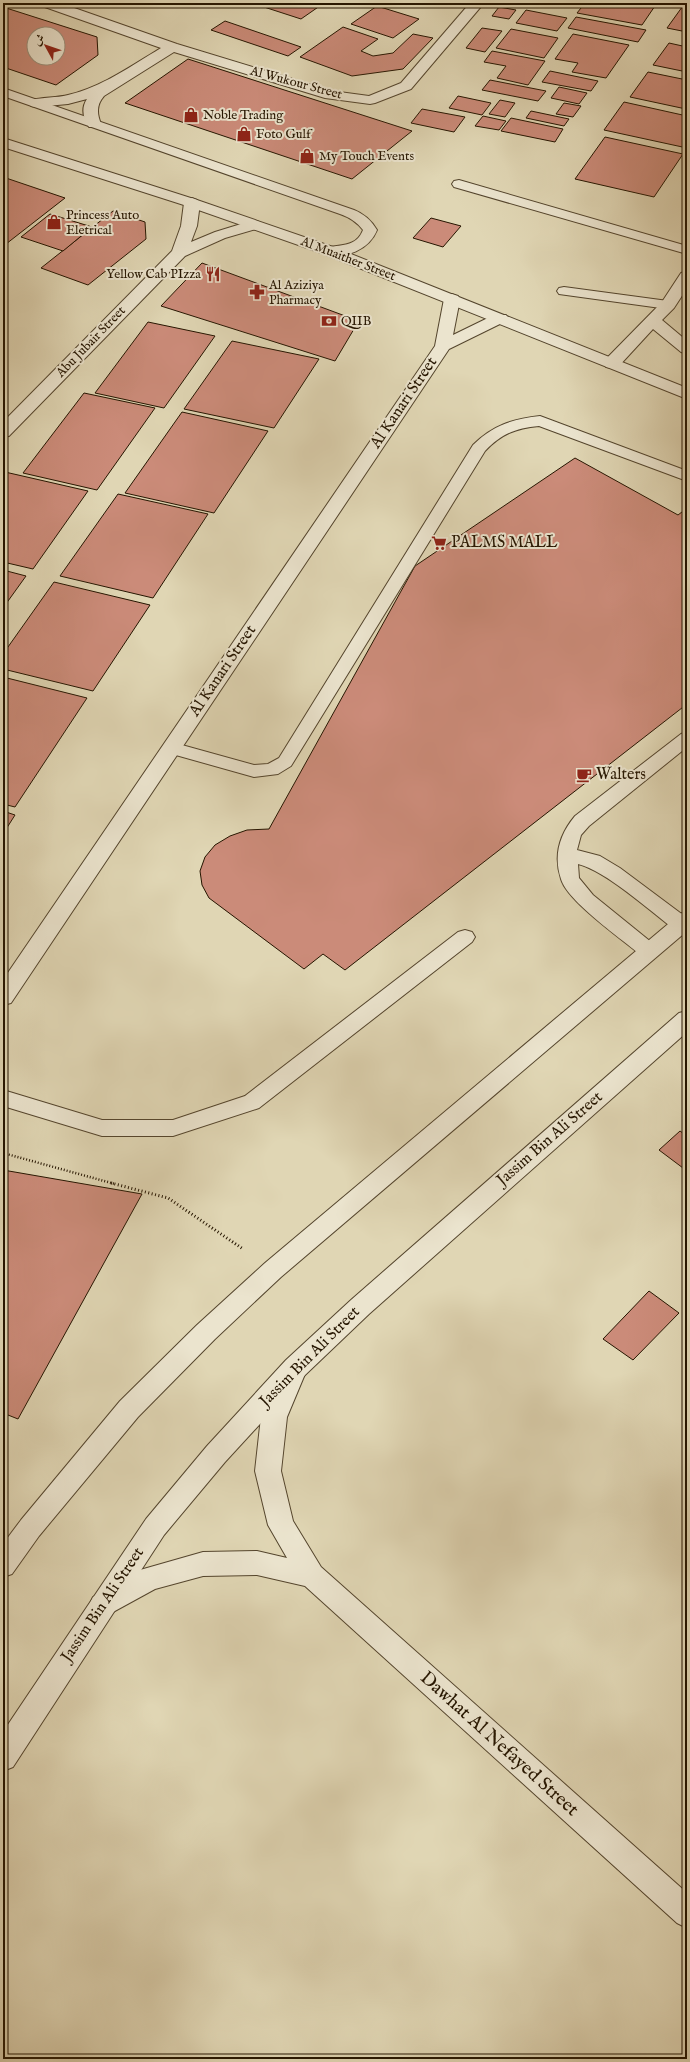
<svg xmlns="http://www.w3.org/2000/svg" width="690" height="2062" font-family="'IM FELL English',Amiri,serif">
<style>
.building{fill:#cb8b79;stroke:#251500;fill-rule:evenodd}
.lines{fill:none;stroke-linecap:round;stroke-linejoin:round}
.service-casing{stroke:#54452d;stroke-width:2}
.minor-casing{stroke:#54452d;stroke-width:2}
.tertiary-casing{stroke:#54452d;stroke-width:2}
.path-far1{stroke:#251500;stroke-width:2.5;stroke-dasharray:1 2;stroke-linecap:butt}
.path{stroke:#251500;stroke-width:3;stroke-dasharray:1 2.5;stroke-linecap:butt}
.service{fill:#ebe4ce;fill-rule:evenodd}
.minor{fill:#ebe4ce;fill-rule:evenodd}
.tertiary{fill:#ebe4ce;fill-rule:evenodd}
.labels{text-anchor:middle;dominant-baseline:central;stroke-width:4;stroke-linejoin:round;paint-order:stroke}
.far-street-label{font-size:13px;fill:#251500;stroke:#ebe4ce}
.far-poi-label{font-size:13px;fill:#251500;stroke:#ebe4ce;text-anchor:start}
.street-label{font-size:16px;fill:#251500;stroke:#ebe4ce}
.poi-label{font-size:16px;fill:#251500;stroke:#ebe4ce;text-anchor:start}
.near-street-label{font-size:19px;fill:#251500;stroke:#ebe4ce}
</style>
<rect width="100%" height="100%" fill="#e0d6b4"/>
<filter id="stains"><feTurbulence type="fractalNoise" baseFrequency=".005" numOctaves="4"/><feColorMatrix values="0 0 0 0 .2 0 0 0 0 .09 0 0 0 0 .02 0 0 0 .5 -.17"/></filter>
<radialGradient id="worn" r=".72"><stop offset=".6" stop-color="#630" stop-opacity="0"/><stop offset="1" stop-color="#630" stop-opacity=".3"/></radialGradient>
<g class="building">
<path d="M 270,3 L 324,3 L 301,19 L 264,7 Z"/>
<path d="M 585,3 L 657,3 L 642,25 L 577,13 Z"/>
<path d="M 685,3 L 687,3 L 687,32 L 667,28 Z"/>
<path d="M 377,6 L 419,19 L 393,38 L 351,24 Z"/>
<path d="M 3,7 L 97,37 L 98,55 L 56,85 L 3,67 ZM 34,34 L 58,34 L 58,58 L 34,58 Z"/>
<path d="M 499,7 L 516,10 L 509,19 L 492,16 Z"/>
<path d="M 526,10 L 567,18 L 557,31 L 516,23 Z"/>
<path d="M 576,17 L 646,30 L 638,42 L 568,28 Z"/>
<path d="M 225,21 L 301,47 L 288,56 L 211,30 Z"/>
<path d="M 343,27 L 378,39 L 361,51 L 373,56 L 393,53 L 413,34 L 433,38 L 403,69 L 352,76 L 300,57 Z"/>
<path d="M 482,28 L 502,31 L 485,52 L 466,48 Z"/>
<path d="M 511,29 L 558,38 L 544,58 L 496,48 Z"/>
<path d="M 573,34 L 629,45 L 606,78 L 572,72 L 578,63 L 555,59 Z"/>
<path d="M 669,43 L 687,47 L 687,72 L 653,65 Z"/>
<path d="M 492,51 L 545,61 L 528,85 L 497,78 L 506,66 L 484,62 Z"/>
<path d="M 188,59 L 412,131 L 352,179 L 125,103 Z"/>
<path d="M 550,71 L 598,81 L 591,91 L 542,82 Z"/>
<path d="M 648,72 L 687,80 L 686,109 L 630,97 Z"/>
<path d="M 490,80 L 546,91 L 538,101 L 482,90 Z"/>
<path d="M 559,87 L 587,93 L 579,104 L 551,98 Z"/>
<path d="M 458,96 L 491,103 L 482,115 L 449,108 Z"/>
<path d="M 500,100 L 515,103 L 505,117 L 489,114 Z"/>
<path d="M 624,102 L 687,116 L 687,148 L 604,130 Z"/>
<path d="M 564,103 L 581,106 L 573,117 L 556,114 Z"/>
<path d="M 422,109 L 465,117 L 454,132 L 411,123 Z"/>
<path d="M 531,111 L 569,119 L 564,126 L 526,118 Z"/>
<path d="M 483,116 L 506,121 L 499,130 L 475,126 Z"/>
<path d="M 511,118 L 563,129 L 555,142 L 501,131 Z"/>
<path d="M 605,137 L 683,154 L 654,197 L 575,179 Z"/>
<path d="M 3,177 L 65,198 L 6,244 L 3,242 Z"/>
<path d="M 113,211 L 145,222 L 146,239 L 88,285 L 41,268 Z"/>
<path d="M 50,214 L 92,227 L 63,251 L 21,237 Z"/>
<path d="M 431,218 L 461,226 L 443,247 L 413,238 Z"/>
<path d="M 202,263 L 348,317 L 354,329 L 335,361 L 161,306 Z"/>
<path d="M 148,322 L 215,336 L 164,408 L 95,393 Z"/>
<path d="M 232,341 L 319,359 L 274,428 L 184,409 Z"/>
<path d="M 84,393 L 155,408 L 97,490 L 23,473 Z"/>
<path d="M 182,412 L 268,431 L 214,513 L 125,493 Z"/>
<path d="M 575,458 L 678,515 L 687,508 L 687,704 L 345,970 L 323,954 L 304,969 L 209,898 L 202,885 L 200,871 L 205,857 L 215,845 L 230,836 L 247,830 L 269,829 L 415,566 Z"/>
<path d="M 5,472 L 88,491 L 33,569 L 3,562 L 3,475 Z"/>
<path d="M 118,494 L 208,514 L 153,598 L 60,576 Z"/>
<path d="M 3,570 L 26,576 L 3,608 Z"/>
<path d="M 54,582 L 150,605 L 93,691 L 3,669 L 3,654 Z"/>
<path d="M 3,677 L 87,698 L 15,807 L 3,804 Z"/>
<path d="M 3,811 L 15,815 L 3,834 Z"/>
<path d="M 680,1131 L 687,1136 L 687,1171 L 659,1150 Z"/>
<path d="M 3,1170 L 142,1194 L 18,1419 L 3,1413 Z"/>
<path d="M 649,1291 L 679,1313 L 633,1360 L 603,1339 Z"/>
</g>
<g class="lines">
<g class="service-casing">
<g id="service">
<path d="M 3,88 L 354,210 C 364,214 371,220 377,230 C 369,250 346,259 325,254 L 323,251 L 325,248 C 340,244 356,248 363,230 C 357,222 349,217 340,214 L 3,96 Z"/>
<path d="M 459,180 L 687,246 L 687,254 L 454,187 L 452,184 L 454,181 Z"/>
<path d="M 564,287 L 668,301 L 673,302 L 675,305 L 673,308 L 668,309 L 559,294 L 557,291 L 559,288 Z"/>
<path d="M 540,416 L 687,471 L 687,481 L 539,426 C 516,428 501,434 485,451 L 291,766 L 278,774 L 254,777 L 165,752 L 162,748 L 165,744 L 171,742 L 254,765 L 268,764 L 279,758 L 473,445 C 493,425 513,419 540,416 Z"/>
<path d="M 687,732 L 687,747 L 589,826 L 581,835 L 577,850 L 600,856 L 620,868 L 687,918 L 687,929 L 681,931 L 674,929 C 649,910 606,871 578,864 L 579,878 L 593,895 L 656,946 L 659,951 L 656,956 L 649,958 L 642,956 C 623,940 567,901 561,879 C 553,855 560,834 575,816 L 681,734 Z"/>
<path d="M 465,930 L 472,932 L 475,937 L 472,942 L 259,1108 L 173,1136 L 102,1136 L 3,1106 L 3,1090 L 102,1120 L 173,1120 L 245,1096 L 458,932 Z"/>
</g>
</g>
<g class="minor-casing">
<g id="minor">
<path d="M 40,3 L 60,3 L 177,44 L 332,91 L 369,96 L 401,83 L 470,3 L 484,3 L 411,89 L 375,103 L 370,104 L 325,98 L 174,52 L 104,96 C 96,105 97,114 101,124 L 99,127 L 89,127 C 83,118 81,108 87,99 L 68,104 L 36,107 L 31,106 L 29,103 L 31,100 C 43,97 56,98 68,95 C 102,87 131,66 161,48 L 42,6 Z"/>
<path d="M 192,198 L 197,200 L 200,203 L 197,226 L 191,242 L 215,232 L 254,220 L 259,222 L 262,225 L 259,228 L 225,238 L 185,256 L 9,436 L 3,437 L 3,422 L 172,251 L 181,226 L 184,203 L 187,200 Z"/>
<path d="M 687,271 L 687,288 L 674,308 L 662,320 L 687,341 L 687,354 L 681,352 L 653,329 L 618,367 L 612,368 L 606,367 L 604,363 L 606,359 L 662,302 L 681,273 Z"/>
<path d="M 452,294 L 458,296 L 460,299 L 453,335 L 494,315 L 506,315 L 508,318 L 506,321 L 449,349 L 11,1003 L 3,1005 L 3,980 L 435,346 L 444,299 L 446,296 Z"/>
<path d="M 293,1363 L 302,1366 L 305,1374 L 287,1417 L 281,1471 L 293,1521 L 321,1567 L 687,1893 L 687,1928 L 677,1923 L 305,1586 L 257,1575 L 203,1576 L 155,1589 L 102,1618 L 93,1615 L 89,1606 L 93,1597 L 140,1570 L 203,1552 L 257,1551 L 287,1558 L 268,1525 L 255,1471 L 261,1417 L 284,1366 Z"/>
</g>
</g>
<g class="tertiary-casing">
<g id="tertiary">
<path d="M 3,138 L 197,200 L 336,248 L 687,388 L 687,399 L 324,254 L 187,206 L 3,147 Z"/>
<path d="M 687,911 L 687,931 L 281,1277 L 215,1339 L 138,1417 L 39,1536 L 12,1574 L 3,1577 L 3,1544 L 21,1520 L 120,1401 L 197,1325 L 265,1263 L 680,914 Z"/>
<path d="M 687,1011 L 687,1032 L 369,1314 L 304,1376 L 225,1462 L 164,1535 L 13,1767 L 3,1771 L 3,1732 L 146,1519 L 207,1446 L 286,1360 L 351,1300 L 679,1013 Z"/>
</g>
</g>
<path class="path-far1" d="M 3,1153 L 115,1184"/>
<path class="path" d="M 111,1183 L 168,1198 L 243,1249"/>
<use href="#service" class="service"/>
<use href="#minor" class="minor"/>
<use href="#tertiary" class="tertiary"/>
</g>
<defs>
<g id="shop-bare" transform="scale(1.2)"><path d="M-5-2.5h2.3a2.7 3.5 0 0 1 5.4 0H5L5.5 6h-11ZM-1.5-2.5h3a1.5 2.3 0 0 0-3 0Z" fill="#8f2418" stroke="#ebe4ce" stroke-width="2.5" paint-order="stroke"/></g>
<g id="restaurant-bare" transform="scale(1.2)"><path d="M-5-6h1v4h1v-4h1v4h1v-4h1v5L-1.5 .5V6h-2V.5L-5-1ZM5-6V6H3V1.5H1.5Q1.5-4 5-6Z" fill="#8f2418" stroke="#ebe4ce" stroke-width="2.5" paint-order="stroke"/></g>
<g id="pharmacy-bare" transform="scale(1.2)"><path d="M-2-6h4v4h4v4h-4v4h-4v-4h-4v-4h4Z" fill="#8f2418" stroke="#ebe4ce" stroke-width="2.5" paint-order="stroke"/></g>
<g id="bank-bare" transform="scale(1.2)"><path d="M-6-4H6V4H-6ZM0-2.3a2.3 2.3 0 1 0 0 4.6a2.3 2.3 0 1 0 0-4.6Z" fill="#8f2418" stroke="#ebe4ce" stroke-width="2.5" paint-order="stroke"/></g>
<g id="supermarket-bare" transform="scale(1.2)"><path d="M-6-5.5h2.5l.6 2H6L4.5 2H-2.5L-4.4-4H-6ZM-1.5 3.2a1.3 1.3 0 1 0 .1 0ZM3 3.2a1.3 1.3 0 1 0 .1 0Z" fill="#8f2418" stroke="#ebe4ce" stroke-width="2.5" paint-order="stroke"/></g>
<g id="cafe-bare" transform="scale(1.2)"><path d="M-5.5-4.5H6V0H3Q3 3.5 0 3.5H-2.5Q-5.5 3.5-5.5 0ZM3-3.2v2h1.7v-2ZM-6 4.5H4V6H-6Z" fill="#8f2418" stroke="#ebe4ce" stroke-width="2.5" paint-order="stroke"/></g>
</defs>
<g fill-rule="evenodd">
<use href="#shop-bare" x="191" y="115"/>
<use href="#shop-bare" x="244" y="134"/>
<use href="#shop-bare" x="307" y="156"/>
<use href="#shop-bare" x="54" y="222"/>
<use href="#restaurant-bare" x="213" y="274"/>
<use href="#pharmacy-bare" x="257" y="292"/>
<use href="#bank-bare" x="329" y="321"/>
<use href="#supermarket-bare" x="439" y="543"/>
<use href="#cafe-bare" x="584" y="775"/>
</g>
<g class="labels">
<g class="far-street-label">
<text transform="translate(296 83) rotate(15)">Al Wukour Street</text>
<text transform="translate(348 259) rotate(21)">Al Muaither Street</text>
<text transform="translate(91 342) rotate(-46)">Abu Jubair Street</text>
</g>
<g class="far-poi-label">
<text x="203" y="115">Noble Trading</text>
<text x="256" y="134">Foto Gulf</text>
<text x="319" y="156">My Touch Events</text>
<text x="66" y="215">Princess Auto<tspan x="66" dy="15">Eletrical</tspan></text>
<text x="201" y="274" text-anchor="end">Yellow Cab PIzza</text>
<text x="269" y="285">Al Aziziya<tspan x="269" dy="15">Pharmacy</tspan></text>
<text x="341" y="321">QIIB</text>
</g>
<g class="street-label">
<text transform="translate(404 403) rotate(-56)">Al Kanari Street</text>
<text transform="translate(223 671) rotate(-56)">Al Kanari Street</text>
<text transform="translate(550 1139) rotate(-41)">Jassim Bin Ali Street</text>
<text transform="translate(310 1357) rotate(-45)">Jassim Bin Ali Street</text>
<text transform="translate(103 1605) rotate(-56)">Jassim Bin Ali Street</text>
</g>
<g class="poi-label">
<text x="451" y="543">PALMS MALL</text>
<text x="596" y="775">Walters</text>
</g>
<g class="near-street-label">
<text transform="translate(499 1744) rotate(42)">Dawhat Al Nefayed Street</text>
</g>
</g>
<rect width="690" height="2062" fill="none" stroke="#e0d6b4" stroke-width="16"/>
<rect x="4" y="4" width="682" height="2054" fill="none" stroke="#251500" stroke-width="2"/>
<rect x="8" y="8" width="674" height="2046" fill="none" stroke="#251500"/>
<g transform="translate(46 46) rotate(310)"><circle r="19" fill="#ebe4ce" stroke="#9c917c"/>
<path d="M0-3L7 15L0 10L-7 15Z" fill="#8f2418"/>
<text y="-6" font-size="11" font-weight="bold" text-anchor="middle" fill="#251500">ش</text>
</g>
<rect width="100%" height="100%" filter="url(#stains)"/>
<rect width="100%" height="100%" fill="url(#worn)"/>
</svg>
